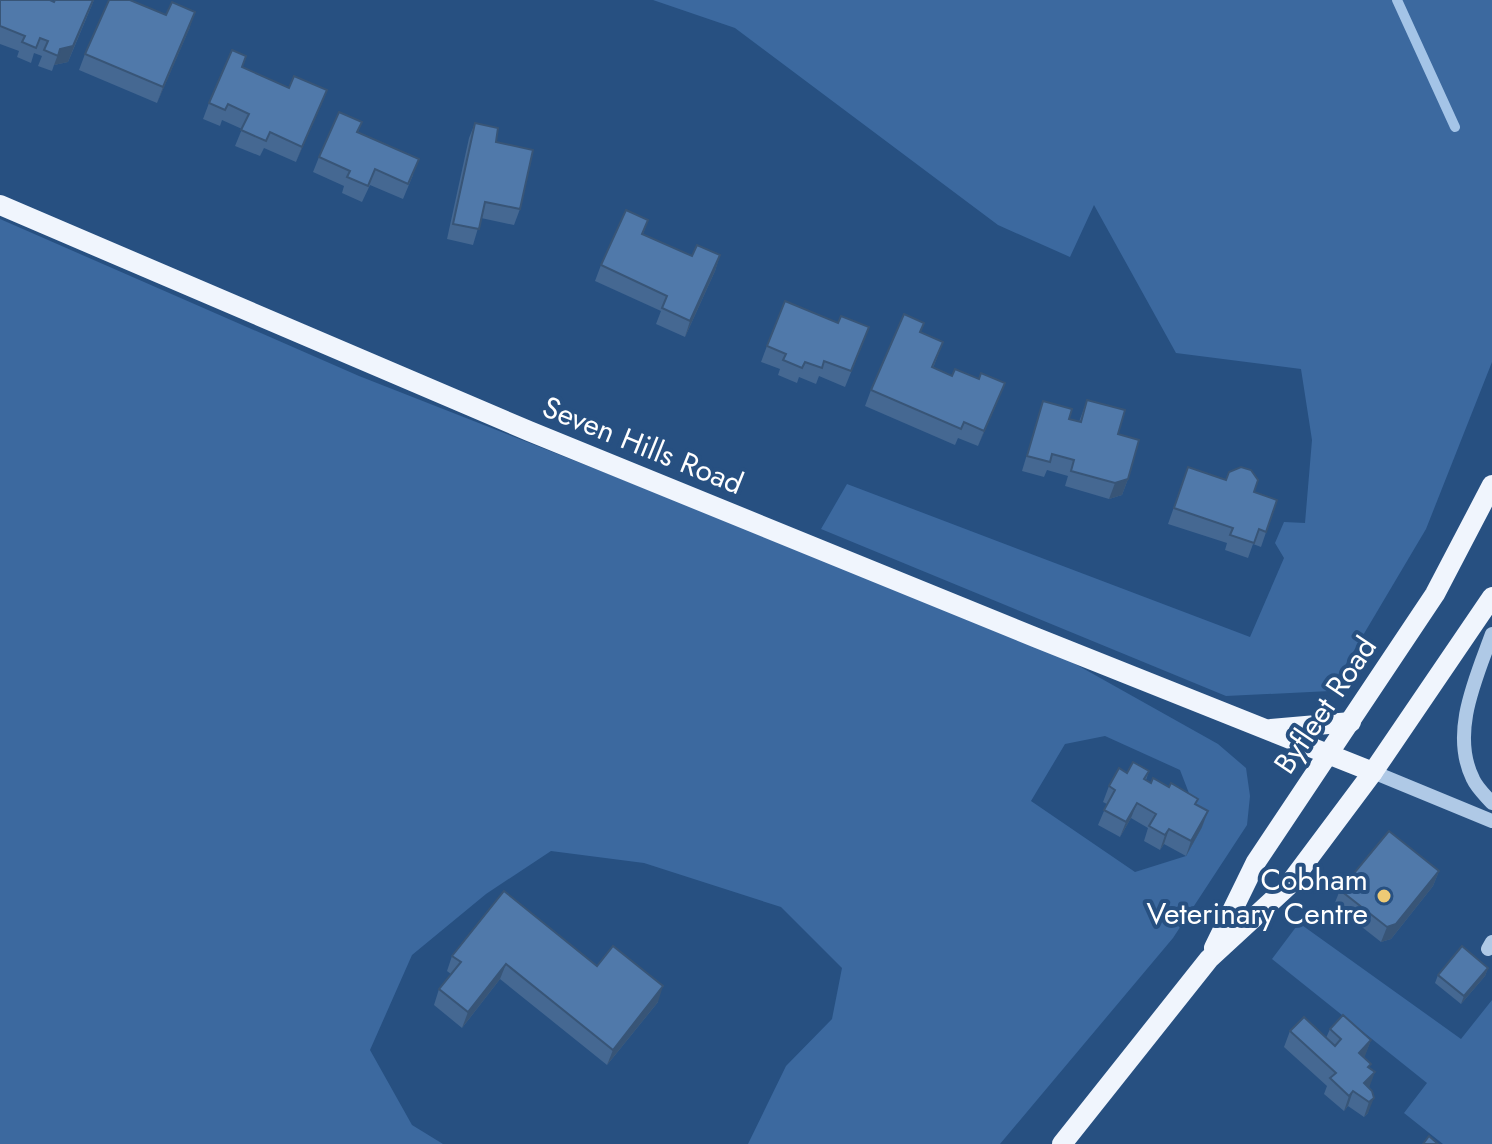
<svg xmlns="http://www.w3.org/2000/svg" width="1492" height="1144" font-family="Jost,sans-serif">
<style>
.green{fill:#3c699f;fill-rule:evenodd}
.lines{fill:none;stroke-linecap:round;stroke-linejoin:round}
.stream{stroke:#a4c4e7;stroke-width:10}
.minor{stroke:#afc9e6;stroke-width:14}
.major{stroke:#f0f5fd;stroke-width:20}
.wall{fill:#456892}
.shaded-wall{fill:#385577}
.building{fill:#5079aa;stroke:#385577;stroke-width:2}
.poi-dot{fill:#eeca75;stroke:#275081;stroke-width:3}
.labels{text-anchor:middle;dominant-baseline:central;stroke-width:8;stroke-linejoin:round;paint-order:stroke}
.street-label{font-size:30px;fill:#fff;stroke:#275081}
.poi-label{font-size:30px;fill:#fff;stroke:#275081;text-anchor:end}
</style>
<rect width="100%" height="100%" fill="#275081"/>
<g class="green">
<path d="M 653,0 L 1492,0 L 1492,362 L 1426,529 L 1330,691 L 1226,696 L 821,529 L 847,484 L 1250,637 L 1284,558 L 1275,543 L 1284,522 L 1305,523 L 1312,440 L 1301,369 L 1176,353 L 1094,205 L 1070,257 L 998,225 L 735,28 Z"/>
<path d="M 0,219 L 359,376 L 1036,642 L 1218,744 L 1246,768 L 1250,796 L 1247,825 L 1173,938 L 1000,1144 L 748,1144 L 786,1066 L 832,1019 L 842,968 L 781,907 L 644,863 L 551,851 L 486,894 L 412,955 L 370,1050 L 412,1125 L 443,1144 L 0,1144 ZM 1105,736 L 1180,770 L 1202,827 L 1186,856 L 1135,872 L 1031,801 L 1065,744 Z"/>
<path d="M 1299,923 L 1461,1039 L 1492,1000 L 1492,1144 L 1443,1144 L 1404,1113 L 1427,1083 L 1272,959 Z"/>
</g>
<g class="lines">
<path class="stream" d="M 1397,0 L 1455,127"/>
<g class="minor">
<path d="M 1492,634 C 1476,678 1450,733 1473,779 C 1477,788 1485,795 1492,803"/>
<path d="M 1373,772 L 1492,821"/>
<path d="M 1488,949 L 1492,942"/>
</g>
<g class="major">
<path d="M 0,205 L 529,431 L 1037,638 L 1373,772"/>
<path d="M 1271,729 L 1351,722"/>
<path d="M 1214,948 L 1256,862 L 1435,594 L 1492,485"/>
<path d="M 1062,1144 L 1209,959 L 1287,887 L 1373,772 L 1492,597"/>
</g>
</g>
<g class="wall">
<path d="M 0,0 L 54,2 L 55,0 L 94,0 L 68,62 L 54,65 L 52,71 L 38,66 L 42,56 L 34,53 L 31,63 L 17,57 L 19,51 L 0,44 Z"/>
<path d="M 190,27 L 157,103 L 79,70 L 85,54 Z"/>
<path d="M 246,56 L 242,67 L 289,88 L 327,90 L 296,162 L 264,148 L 260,156 L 235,146 L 242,129 L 222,120 L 220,126 L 203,119 L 209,103 Z"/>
<path d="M 362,122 L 358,132 L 413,175 L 403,199 L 370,185 L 362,202 L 342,193 L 344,186 L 313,172 L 319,157 Z"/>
<path d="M 475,123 L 496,142 L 520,209 L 514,225 L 481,218 L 473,245 L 447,239 L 469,138 Z"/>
<path d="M 648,220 L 643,234 L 692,256 L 720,255 L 715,271 L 685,337 L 656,324 L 661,311 L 595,281 L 601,265 Z"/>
<path d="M 921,332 L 943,342 L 933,368 L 999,398 L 978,446 L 958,438 L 955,445 L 865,406 L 871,390 Z"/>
<path d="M 863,343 L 845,387 L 819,376 L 816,384 L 799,377 L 797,383 L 778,375 L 780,369 L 761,362 L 767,346 Z"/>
<path d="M 1087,400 L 1118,434 L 1128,479 L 1122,495 L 1109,499 L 1065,486 L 1068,476 L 1047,470 L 1044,477 L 1022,471 L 1043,401 L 1069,419 L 1079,422 Z"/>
<path d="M 1188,467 L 1226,480 L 1254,492 L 1277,500 L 1261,547 L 1253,544 L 1248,558 L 1225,550 L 1227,543 L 1168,524 Z"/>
<path d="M 1149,771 L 1146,780 L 1151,783 L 1169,787 L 1198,799 L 1196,804 L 1208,811 L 1202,827 L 1186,856 L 1164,844 L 1160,850 L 1144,841 L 1148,828 L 1131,818 L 1120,837 L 1098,825 L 1107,804 L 1103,802 L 1109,786 L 1127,773 Z"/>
<path d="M 1439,871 L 1433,886 L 1391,939 L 1381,942 L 1334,905 L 1340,890 Z"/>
<path d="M 452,956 L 597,966 L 658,1002 L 607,1065 L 500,979 L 462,1028 L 434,1005 L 439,989 L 451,974 L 447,971 Z"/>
<path d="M 1488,968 L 1485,976 L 1461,1004 L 1435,983 L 1438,975 Z"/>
<path d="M 1330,1029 L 1371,1040 L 1364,1057 L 1370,1068 L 1369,1088 L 1372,1091 L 1368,1113 L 1364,1117 L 1348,1106 L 1344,1111 L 1324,1094 L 1327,1086 L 1284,1047 L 1290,1031 L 1326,1038 Z"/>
</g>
<g class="shaded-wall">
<path d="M 93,0 L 68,62 L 54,65 L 60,49 Z"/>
<path d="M 195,12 L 190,27 L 157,103 L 163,87 Z"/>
<path d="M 327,90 L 321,106 L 296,162 L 302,147 Z"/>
<path d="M 720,255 L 715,271 L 685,337 L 690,321 Z"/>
<path d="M 1005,383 L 999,398 L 978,446 L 984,431 Z"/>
<path d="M 1128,479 L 1122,495 L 1109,499 L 1115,483 Z"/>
<path d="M 1137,803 L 1131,818 L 1120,837 L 1126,822 Z"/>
<path d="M 1208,811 L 1202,827 L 1186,856 L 1191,841 Z"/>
<path d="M 1169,829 L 1164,844 L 1160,850 L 1165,835 Z"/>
<path d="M 1439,871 L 1433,886 L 1391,939 L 1381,942 L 1387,927 Z"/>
<path d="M 506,964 L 500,979 L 462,1028 L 468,1012 Z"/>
<path d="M 1488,968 L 1485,976 L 1461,1004 L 1464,996 Z"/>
<path d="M 663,986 L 658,1002 L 607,1065 L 613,1050 Z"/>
<path d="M 1371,1040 L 1365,1056 L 1353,1068 L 1359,1053 Z"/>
<path d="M 1375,1072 L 1369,1088 L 1364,1083 Z"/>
<path d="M 1353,1091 L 1348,1106 L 1344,1111 L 1349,1096 Z"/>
<path d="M 1374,1098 L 1368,1113 L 1364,1117 L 1369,1102 Z"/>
</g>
<g class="building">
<path d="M 0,0 L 50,0 L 54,2 L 55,0 L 93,0 L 73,46 L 60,49 L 58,56 L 44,50 L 48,41 L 40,38 L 36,48 L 22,42 L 25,36 L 0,26 Z"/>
<path d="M 109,0 L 130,0 L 166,15 L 172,2 L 195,12 L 163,87 L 85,54 Z"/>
<path d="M 232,50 L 246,56 L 242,67 L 289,88 L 294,76 L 327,90 L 302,147 L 270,132 L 266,141 L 241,130 L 249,114 L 228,104 L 225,110 L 209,103 Z"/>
<path d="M 339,112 L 362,122 L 357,132 L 419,159 L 408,184 L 375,169 L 368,186 L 347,177 L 350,171 L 319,157 Z"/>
<path d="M 475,123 L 498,128 L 496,142 L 533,150 L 520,209 L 485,202 L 479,229 L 453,224 Z"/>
<path d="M 626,210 L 648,220 L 642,234 L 692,256 L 697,245 L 720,255 L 690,321 L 662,308 L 667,296 L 601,265 Z"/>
<path d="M 785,301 L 838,323 L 841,316 L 869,327 L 851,371 L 824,361 L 822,368 L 805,362 L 802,368 L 783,360 L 786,354 L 767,346 Z"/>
<path d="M 904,314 L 924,323 L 920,332 L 943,342 L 932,367 L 952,376 L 955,369 L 979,379 L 981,373 L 1005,383 L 984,431 L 964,422 L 961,429 L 871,390 Z"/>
<path d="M 1087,400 L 1125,410 L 1118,434 L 1139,440 L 1128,479 L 1115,483 L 1071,471 L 1074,460 L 1052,454 L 1050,462 L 1027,456 L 1043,401 L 1072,409 L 1069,419 L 1081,422 Z"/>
<path d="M 1188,467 L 1226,480 L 1229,472 L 1241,467 L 1251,470 L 1258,480 L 1254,492 L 1277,500 L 1266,532 L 1259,529 L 1254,543 L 1230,535 L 1233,528 L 1174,508 Z"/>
<path d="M 1133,762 L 1149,771 L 1144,779 L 1151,783 L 1153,778 L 1169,787 L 1171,783 L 1198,799 L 1195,804 L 1208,811 L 1191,841 L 1169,829 L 1165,835 L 1149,826 L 1156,814 L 1137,803 L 1126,822 L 1104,810 L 1115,790 L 1109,786 L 1119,768 L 1127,773 Z"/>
<path d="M 1389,831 L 1439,871 L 1396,924 L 1387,927 L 1340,890 Z"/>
<path d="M 504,891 L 597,966 L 613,946 L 663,986 L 613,1050 L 506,964 L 468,1012 L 439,989 L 461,962 L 452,956 Z"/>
<path d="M 1462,946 L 1488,968 L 1464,996 L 1438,975 Z"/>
<path d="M 1343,1015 L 1371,1040 L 1359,1053 L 1371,1064 L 1368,1067 L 1375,1072 L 1364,1083 L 1372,1091 L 1374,1098 L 1369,1102 L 1353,1091 L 1349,1096 L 1330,1078 L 1336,1073 L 1290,1031 L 1304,1017 L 1335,1046 L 1341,1039 L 1330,1029 Z"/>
<path d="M 1429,1136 L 1438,1144 L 1423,1144 Z"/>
</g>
<circle class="poi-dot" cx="1384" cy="896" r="8"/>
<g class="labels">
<g class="street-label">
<text transform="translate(643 445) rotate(22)">Seven Hills Road</text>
<text transform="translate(1325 705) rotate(-56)">Byfleet Road</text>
</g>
<g class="poi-label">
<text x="1368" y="879">Cobham<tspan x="1368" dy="34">Veterinary Centre</tspan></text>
</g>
</g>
</svg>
